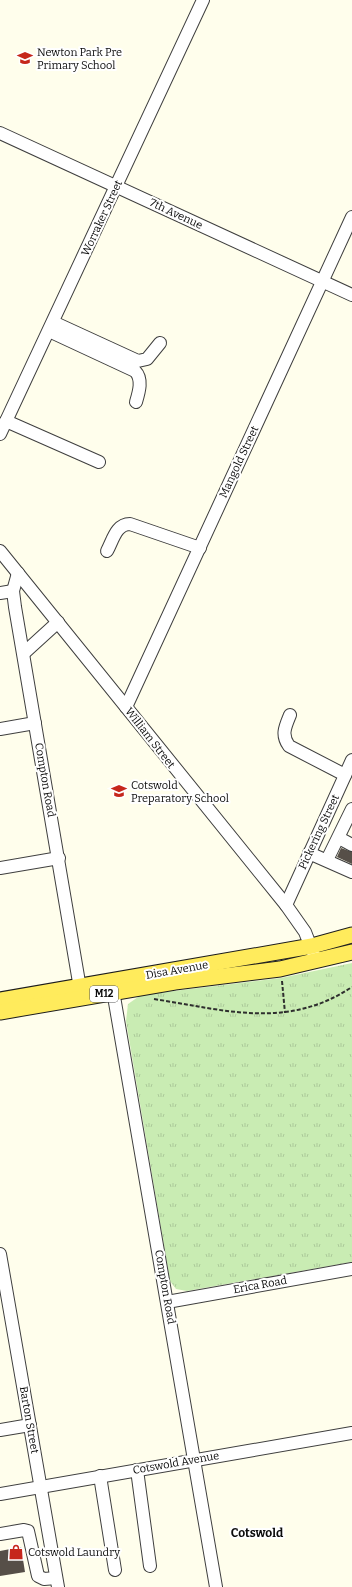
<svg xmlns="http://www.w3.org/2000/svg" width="352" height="1587" font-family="Bitter,serif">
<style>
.park{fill:url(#park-tufts)}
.building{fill:#564f48}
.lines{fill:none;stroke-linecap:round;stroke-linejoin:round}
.minor-casing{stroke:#3f3f3f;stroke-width:14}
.major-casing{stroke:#1d1d1d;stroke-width:17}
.path{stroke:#2e2e2e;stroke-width:2;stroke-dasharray:4 2;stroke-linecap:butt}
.minor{stroke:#fff;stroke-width:12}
.major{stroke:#ffeb5c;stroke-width:15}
.labels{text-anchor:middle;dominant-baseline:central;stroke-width:4;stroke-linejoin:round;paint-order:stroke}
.shield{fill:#fff;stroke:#555;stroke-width:1}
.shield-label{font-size:10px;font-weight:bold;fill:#0c0c0c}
.poi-label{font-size:11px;fill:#0c0c0c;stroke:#fff;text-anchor:start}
.street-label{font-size:11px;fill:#0c0c0c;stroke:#fff}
.neighbourhood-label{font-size:12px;font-weight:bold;fill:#0c0c0c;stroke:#fff}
</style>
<defs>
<pattern id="park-tufts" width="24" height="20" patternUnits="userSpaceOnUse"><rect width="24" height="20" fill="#c9ecb3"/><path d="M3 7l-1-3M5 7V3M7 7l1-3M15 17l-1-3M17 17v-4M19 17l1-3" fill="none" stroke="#abc999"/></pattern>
</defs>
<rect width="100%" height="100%" fill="#fffeec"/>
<path class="park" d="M 352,963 L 352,1262 L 187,1291 L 176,1289 L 170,1281 L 126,1021 L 128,1004 L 141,995 L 281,978 Z"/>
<g class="building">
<path d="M 341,848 L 352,852 L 352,864 L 337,857 Z"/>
<path d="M 21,1547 L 25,1572 L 0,1576 L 0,1551 Z"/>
</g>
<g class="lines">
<g class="minor-casing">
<g id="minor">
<path d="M 0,133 L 352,295"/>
<path d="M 53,322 L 138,361 L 147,359 L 160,343"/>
<path d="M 49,331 L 135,371 C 143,379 139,392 136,402"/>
<path d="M 6,421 L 99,462"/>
<path d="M 0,434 L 203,0"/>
<path d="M 0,551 L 286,905 L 305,932 L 314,955"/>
<path d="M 107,551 C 113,540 116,524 130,524 L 200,548"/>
<path d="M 18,573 L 13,591 L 15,607 L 81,994"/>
<path d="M 0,593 L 13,591"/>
<path d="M 24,653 L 58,622"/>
<path d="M 126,707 L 352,217"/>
<path d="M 290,715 C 285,727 281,735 289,746 L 345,775"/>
<path d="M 0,729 L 35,723"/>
<path d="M 339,838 L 352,845"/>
<path d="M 309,853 L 352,872"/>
<path d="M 327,860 L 352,809"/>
<path d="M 0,868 L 59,858"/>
<path d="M 286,905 L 352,760"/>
<path d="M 112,985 L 216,1587"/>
<path d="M 0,1254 L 58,1587"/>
<path d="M 167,1302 L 352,1269"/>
<path d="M 0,1430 L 30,1425"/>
<path d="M 137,1470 L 150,1566"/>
<path d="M 100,1476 L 115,1570"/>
<path d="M 0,1494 L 352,1433"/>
<path d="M 0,1534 L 24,1530 L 28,1531 L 38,1576 L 44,1579 L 56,1578"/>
</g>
</g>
<g class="major-casing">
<g id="major">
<path d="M 0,1000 L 312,946 L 352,935"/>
<path d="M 0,1012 L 175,982 L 280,969 L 352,952"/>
</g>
</g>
<g class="path">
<path d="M 282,981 L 285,1013"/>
<path d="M 154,999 C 225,1010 287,1030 352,987"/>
</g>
<use href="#minor" class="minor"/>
<use href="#major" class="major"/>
</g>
<defs>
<g id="school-bare" transform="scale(1.2)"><path d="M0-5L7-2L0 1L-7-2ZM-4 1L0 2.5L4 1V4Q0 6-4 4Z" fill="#c6271b" stroke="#fff" stroke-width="2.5" paint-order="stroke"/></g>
<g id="shop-bare" transform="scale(1.2)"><path d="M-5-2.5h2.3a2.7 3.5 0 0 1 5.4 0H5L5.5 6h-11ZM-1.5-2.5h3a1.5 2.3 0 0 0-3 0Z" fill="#c6271b" stroke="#fff" stroke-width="2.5" paint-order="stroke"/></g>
</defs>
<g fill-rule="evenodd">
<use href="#school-bare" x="25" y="58"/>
<use href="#school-bare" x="119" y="791"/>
<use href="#shop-bare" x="16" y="1552"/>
</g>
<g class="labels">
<rect class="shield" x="90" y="986" width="28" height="16" rx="3"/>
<g class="shield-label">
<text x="104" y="994">M12</text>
</g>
<g class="poi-label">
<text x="37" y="52">Newton Park Pre<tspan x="37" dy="13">Primary School</tspan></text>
<text x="131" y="785">Cotswold<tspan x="131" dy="13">Preparatory School</tspan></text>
<text x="28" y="1552">Cotswold Laundry</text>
</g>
<g class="street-label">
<text transform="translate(176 214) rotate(25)">7th Avenue</text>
<text transform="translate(102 218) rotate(-65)">Worraker Street</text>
<text transform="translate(239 462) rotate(-65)">Mangold Street</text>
<text transform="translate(150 738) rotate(52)">William Street</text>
<text transform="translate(45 780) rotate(80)">Compton Road</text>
<text transform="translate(319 832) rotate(-65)">Pickering Street</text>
<text transform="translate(177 970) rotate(-10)">Disa Avenue</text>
<text transform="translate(260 1285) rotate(-10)">Erica Road</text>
<text transform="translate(165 1287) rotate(80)">Compton Road</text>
<text transform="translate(29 1420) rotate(80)">Barton Street</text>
<text transform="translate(176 1463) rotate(-10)">Cotswold Avenue</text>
</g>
<g class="neighbourhood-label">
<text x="257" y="1533">Cotswold</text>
</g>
</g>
</svg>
